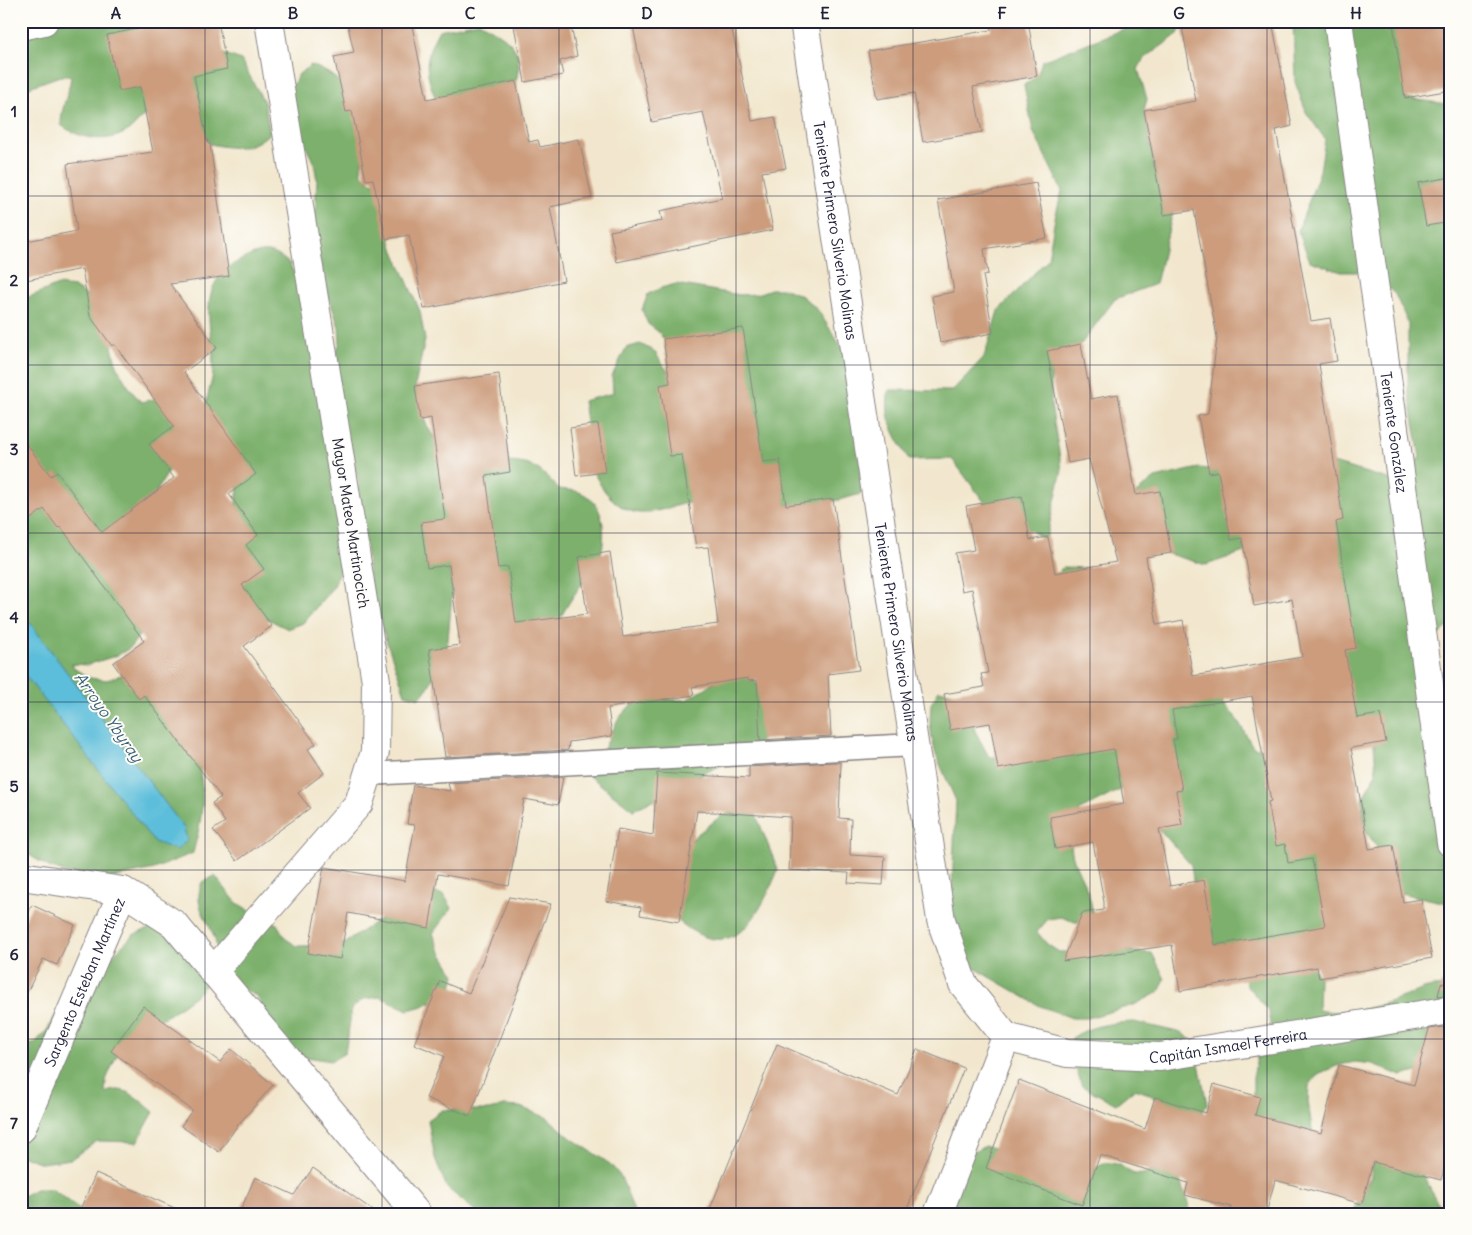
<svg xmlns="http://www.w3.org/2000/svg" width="1472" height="1235" font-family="Delius,sans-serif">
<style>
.forest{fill:#7bb06c;stroke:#4e6954}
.water{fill:#5cbeda;stroke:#3f708a}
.building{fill:#cc9c7d;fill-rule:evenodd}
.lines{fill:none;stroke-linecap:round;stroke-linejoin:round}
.service-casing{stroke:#8a8484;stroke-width:25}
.minor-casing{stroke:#8a8484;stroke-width:30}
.service{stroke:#fff;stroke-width:22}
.minor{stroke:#fff;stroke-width:28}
.grid{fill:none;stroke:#22223b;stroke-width:1;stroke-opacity:0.55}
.labels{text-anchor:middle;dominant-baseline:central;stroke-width:4;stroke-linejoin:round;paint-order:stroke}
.street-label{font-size:15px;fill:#22223b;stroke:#fdfcf7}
.water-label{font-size:16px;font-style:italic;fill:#39607b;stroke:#fdfcf7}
.neatline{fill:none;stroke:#22223b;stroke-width:2}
.grid-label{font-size:16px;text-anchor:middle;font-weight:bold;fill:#22223b}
</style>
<rect width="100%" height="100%" fill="#fdfcf7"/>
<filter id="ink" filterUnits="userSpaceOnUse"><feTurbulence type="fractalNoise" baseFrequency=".02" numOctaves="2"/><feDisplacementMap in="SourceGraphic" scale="10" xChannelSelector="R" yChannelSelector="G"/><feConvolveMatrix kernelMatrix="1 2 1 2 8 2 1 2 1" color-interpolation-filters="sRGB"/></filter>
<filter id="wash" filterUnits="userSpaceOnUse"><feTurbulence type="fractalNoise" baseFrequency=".0096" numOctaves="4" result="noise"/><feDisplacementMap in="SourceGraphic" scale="20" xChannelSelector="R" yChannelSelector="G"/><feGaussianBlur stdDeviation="1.12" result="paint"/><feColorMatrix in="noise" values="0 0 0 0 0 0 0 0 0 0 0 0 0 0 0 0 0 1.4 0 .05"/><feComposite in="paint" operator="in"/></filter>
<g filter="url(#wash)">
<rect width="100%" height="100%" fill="#f2e7ce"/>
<g class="forest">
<path d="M 21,21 L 173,21 L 184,75 L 225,54 L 241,60 L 264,102 L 270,133 C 250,151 235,149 210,144 L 206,137 L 152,110 C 143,115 139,121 132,128 C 110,145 81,140 61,125 C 61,106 69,95 71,76 L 60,76 L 21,90 Z"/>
<path d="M 1134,21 L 1185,21 L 1178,34 L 1144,59 L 1138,69 L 1147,99 L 1144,110 L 1156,173 L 1173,211 L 1156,284 L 1115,299 L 1081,344 L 1058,363 L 1051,376 L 1051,405 L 1062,470 L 1046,540 L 985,503 L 952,459 L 909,460 C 896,435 883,420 889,390 L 952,391 L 984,357 L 998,311 L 1048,259 L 1055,218 L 1062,191 L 1033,131 L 1024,85 L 1037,76 L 1042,61 L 1126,28 Z"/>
<path d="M 1293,21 L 1425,21 L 1405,98 L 1446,104 L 1451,102 L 1451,233 L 1448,239 L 1451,274 L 1451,624 L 1434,639 L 1432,693 L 1451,718 L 1451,904 L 1401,893 L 1383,856 L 1365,830 L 1362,800 L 1376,773 L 1374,743 L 1357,718 L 1350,712 L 1321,515 L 1333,463 L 1398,482 L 1420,457 L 1408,388 L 1408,323 L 1395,294 L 1370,272 L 1341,272 L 1310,261 L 1298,231 L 1320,171 L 1325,139 L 1306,112 L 1295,82 Z"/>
<path d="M 479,22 C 506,38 526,46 516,81 L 509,82 L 496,91 L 384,219 L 394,251 L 420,311 L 425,340 L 415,386 L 422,415 L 448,466 L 450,575 L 453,584 L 447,650 L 429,686 L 420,698 L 405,694 L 378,617 L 370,585 L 358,478 L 353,464 L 340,525 L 339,572 L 334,586 L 303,623 L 288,629 L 256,613 L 243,601 C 240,579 233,556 233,534 C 233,518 240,491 237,477 C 231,455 211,437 207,416 C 203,398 214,384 213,367 C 213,326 193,284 241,260 C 263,249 270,248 289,263 L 335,356 L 340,342 L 339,327 L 323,280 L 314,229 L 317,180 L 314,163 L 299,133 L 291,88 L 299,74 L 311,65 C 340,76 348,89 360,116 C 362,121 367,128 367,134 C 367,160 345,180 387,186 L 445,120 C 430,83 417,68 439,30 Z"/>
<path d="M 676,284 L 740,295 L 757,294 L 771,289 L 786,289 L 802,296 L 817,309 L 850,360 L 868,480 L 861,494 C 825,504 804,509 766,502 L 727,344 L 663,339 L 660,333 L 648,324 L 642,310 L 648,294 L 661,288 Z"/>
<path d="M 58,285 L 74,287 L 86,295 L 113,319 L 120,333 L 112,346 C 115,367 126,386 141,402 L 171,395 L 178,446 L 167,474 L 141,516 L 148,623 L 130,648 L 118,655 L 87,665 L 72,664 L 75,669 L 90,678 L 107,680 L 121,675 L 137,680 L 199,767 C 206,800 201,822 193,853 L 154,869 L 94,882 L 49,867 L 21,850 L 21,294 L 29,297 Z"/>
<path d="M 640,344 L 654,351 L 672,378 L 693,471 L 690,502 C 676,506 660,511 645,513 C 620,515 598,488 592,466 C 587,445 587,422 583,401 L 613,393 L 612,376 L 626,348 Z"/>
<path d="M 507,462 C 535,463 540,469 559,489 C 569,490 580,490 588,497 C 608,511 606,546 597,565 C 594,571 588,575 585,580 C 569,600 557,624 544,646 L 519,652 L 472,472 Z"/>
<path d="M 1199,468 L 1230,471 L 1247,551 L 1206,565 L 1162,552 L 1133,496 L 1155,478 Z"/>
<path d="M 1063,567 L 1088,568 L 1144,770 L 1120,790 L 1080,810 C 1076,819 1071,830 1071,840 C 1070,871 1095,886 1092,922 L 1075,922 L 1061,917 L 1048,919 L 1037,932 L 1047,944 L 1059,952 L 1121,951 L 1152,953 L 1165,979 L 1159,992 L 1134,1005 L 1088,1018 L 1072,1018 L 1040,1006 L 966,963 L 950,930 L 956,801 L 936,755 L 932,739 L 930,721 L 931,704 L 939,690 L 954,693 L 972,716 L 975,731 L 989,757 L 1051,757 L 1055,575 Z"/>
<path d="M 749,672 L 768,703 L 770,732 C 747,759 718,765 688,781 C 669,790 652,802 633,810 L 578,767 L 603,751 L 618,719 L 630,706 L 644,699 L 686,700 L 712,684 Z"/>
<path d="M 1161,679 L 1218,696 L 1238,721 L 1253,747 L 1268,750 L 1281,773 L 1267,779 L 1266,783 L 1283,808 L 1309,825 L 1345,933 L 1215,945 L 1198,916 L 1191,865 L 1159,829 L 1173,739 Z"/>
<path d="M 753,807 L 778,870 C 753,931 727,968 667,911 L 666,880 L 695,836 L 721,816 Z"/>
<path d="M 215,876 L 236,902 L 250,911 L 277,924 L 286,939 L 297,946 L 342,945 L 377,921 L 404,909 L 428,891 L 444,895 L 452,908 L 433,933 L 439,949 L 455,975 L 451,991 L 423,1006 L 408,1010 L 380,997 L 364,999 L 352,1008 L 345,1053 L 331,1061 L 301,1056 L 277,1037 L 257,996 C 245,991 227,981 220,968 C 216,959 218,946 214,937 C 206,915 193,906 202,882 Z"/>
<path d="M 153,927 L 170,927 L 211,968 L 205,986 L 195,996 L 170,1014 L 129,1037 L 120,1048 L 106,1080 L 105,1093 C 125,1083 139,1100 154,1112 L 137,1142 L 97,1141 L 71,1159 L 42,1163 L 21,1155 L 21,1050 L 36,1042 L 47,1030 L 55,1016 L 92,987 L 109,959 L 133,935 Z"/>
<path d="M 1311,965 L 1319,978 L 1318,1010 C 1354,1017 1390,1002 1424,989 C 1432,986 1442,987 1451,985 L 1451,1060 L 1431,1063 L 1417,1072 L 1401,1076 L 1373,1064 L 1355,1062 L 1339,1065 L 1318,1074 L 1309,1086 L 1308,1101 L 1315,1150 L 1255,1115 L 1253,1111 L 1253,1078 L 1260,1042 L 1270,1026 L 1269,1011 L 1247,986 L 1243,971 Z"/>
<path d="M 1134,1022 L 1182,1033 L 1195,1043 L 1207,1104 L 1188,1136 L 1179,1179 L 1192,1214 L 1084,1214 L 1051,1210 L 1043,1214 L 946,1214 L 972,1153 L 985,1146 L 1090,1170 C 1094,1168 1100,1164 1104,1163 C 1130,1160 1126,1187 1159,1167 L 1161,1106 L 1150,1094 L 1134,1089 L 1116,1104 L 1082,1086 L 1071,1055 L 1072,1038 C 1091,1025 1111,1023 1134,1022 Z"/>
<path d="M 504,1106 L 520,1107 L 548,1118 L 571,1138 L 610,1164 L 621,1177 L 635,1214 L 479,1214 L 447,1188 L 435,1158 L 428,1120 L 442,1110 L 489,1110 Z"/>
<path d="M 1373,1159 L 1418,1165 L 1440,1208 L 1445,1214 L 1352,1214 L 1371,1177 Z"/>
<path d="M 36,1189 L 52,1189 L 87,1214 L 21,1214 L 21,1197 Z"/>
</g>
<path class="water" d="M 21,611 L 184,828 L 187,840 L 177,850 L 154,842 L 21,670 Z"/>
<g id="blocks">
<g class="building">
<path d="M 175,21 L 218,21 L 227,69 L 194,76 L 208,144 L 210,144 L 229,276 L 170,284 L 217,348 L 184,372 L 256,474 L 229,494 L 258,535 L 246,545 L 264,569 L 242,585 L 272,626 L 244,646 L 316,744 L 308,749 L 324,773 L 298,793 L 310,808 L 237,861 L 213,830 L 225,822 L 212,803 L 221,797 L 144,695 L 139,699 L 113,663 L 144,641 L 61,527 L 58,528 L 44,509 L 21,526 L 21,437 L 51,476 L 57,472 L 102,532 L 174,478 L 149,444 L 174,426 L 114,344 L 112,346 L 90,316 L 82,269 L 21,281 L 21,242 L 77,231 L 67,164 L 153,152 L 140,87 L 119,91 L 107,35 Z"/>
<path d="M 347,21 L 411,21 L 427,99 L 516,81 L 529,142 L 538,140 L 540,147 L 579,139 L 592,198 L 550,207 L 564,281 L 424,309 L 409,235 L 386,239 L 373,179 L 366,180 L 352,111 L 346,112 L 334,57 L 354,53 Z"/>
<path d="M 513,21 L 570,21 L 577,56 L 560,61 L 563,75 L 525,82 Z"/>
<path d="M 632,21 L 730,21 L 752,121 L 775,117 L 786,168 L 762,172 L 773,230 L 617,262 L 610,231 L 662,221 L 660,211 L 722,198 L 703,112 L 652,122 Z"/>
<path d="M 990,21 L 1028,21 L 1037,76 L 973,87 L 982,132 L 923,142 L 914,93 L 877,99 L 868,51 L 991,30 Z"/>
<path d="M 1181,21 L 1272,21 L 1292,126 L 1276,130 L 1311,321 L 1330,318 L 1337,361 L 1319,364 L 1343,520 L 1336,522 L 1356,648 L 1345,650 L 1357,718 L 1380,714 L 1386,742 L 1351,748 L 1369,849 L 1393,845 L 1403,902 L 1421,899 L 1432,958 L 1319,978 L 1317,967 L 1180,991 L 1172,945 L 1063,961 L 1082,913 L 1104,910 L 1104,902 L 1093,842 L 1055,849 L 1050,817 L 1124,804 L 1114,749 L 998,769 L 990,723 L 950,730 L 944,694 L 984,687 L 981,674 L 988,673 L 972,589 L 962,591 L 955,553 L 974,550 L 966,506 L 1022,496 L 1030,540 L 1048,537 L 1055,573 L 1116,562 L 1089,459 L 1068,463 L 1047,351 L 1081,344 L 1091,399 L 1118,394 L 1136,495 L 1160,491 L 1171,553 L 1146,557 L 1157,625 L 1183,620 L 1193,676 L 1302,657 L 1292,599 L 1254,606 L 1242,538 L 1231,540 L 1218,471 L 1209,473 L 1198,416 L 1208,414 L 1217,337 L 1194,210 L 1164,215 L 1144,110 L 1196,101 ZM 1252,696 L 1271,801 L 1268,802 L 1276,846 L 1285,844 L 1288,863 L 1312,859 L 1325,926 L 1215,945 L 1204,880 L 1170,886 L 1159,829 L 1182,825 L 1176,791 L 1182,790 L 1173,739 L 1177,739 L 1172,710 Z"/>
<path d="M 1415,21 L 1451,21 L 1451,90 L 1405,98 L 1393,25 Z"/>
<path d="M 1451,177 L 1451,222 L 1426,226 L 1418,183 Z"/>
<path d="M 1036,183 L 1047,238 L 984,249 L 988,274 L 983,275 L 993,333 L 940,343 L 932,296 L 954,292 L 938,200 Z"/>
<path d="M 743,328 L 763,462 L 780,460 L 786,505 L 833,499 L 859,670 L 828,674 L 831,736 L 760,740 L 757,680 L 748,681 L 748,678 L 692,687 L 694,695 L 608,708 L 612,736 L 569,742 L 568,750 L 445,757 L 429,649 L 460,645 L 449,565 L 427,568 L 421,522 L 445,519 L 431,418 L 420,420 L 415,386 L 499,374 L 510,472 L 486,476 L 498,568 L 508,567 L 516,623 L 587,614 L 579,557 L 610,552 L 623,637 L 718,624 L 708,547 L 696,548 L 682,455 L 670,456 L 660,385 L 670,383 L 663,339 Z"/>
<path d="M 598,424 L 605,472 L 576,476 L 570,428 Z"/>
<path d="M 833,762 L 841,763 L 839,818 L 851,819 L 850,855 L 885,857 L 883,885 L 848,883 L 849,873 L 789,870 L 791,817 L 697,811 L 679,922 L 640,915 L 641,907 L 606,901 L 618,829 L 653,835 L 657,773 L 749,778 L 749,767 Z"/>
<path d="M 563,777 L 558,805 L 524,799 L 509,886 L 438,874 L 429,928 L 348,913 L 340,959 L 308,953 L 324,867 L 405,881 L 415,825 L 407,824 L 413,785 L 450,791 L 448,783 Z"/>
<path d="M 509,897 L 551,904 L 470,1116 L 426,1098 L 444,1056 L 414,1044 L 440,981 L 469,993 Z"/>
<path d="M 32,905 L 75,925 L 57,965 L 43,959 L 21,1005 L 21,928 Z"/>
<path d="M 1441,983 L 1451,985 L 1451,995 L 1438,996 Z"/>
<path d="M 143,1006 L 220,1062 L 231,1049 L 273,1085 L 237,1126 L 219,1152 L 181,1126 L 192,1110 L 111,1051 Z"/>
<path d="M 1451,1026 L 1451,1144 L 1441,1180 L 1373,1162 L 1362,1204 L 1275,1180 L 1266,1214 L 1229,1214 L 1231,1207 L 1185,1195 L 1188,1183 L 1100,1155 L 1082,1205 L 986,1168 L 1019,1080 L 1145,1129 L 1155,1097 L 1206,1113 L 1214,1084 L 1260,1097 L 1255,1115 L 1321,1133 L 1339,1065 L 1414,1085 L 1429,1029 Z"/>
<path d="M 777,1044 L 898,1095 L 917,1049 L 964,1068 L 905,1214 L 708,1214 Z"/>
<path d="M 313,1168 L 378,1214 L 239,1214 L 255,1177 L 294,1195 Z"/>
<path d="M 96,1173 L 188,1214 L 78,1214 Z"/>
</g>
</g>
</g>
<g filter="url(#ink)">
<use href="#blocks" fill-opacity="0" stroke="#8a8484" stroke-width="1"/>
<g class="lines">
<g class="service-casing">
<path id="service" d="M 368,774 L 914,745"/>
</g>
<g class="minor-casing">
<g id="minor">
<path id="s1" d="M 804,21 L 941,920 L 963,984 L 1006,1037"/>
<path id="s2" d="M 1338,21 L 1451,843"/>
<path d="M 21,26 L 44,21"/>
<path d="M 21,876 L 123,891 L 174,924 L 417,1214"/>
<path d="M 213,972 L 359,803 L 375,752 L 376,681 L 269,21"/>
<path id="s3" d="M 1006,1037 L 1067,1053 L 1160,1057 L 1451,1010"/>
<path id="s4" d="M 21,1129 L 123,891"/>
<path d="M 938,1214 L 1006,1037"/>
</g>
</g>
<use href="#service" class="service"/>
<use href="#minor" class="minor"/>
</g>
</g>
<path class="grid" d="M 205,21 L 205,1214M 382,21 L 382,1214M 559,21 L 559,1214M 736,21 L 736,1214M 913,21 L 913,1214M 1090,21 L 1090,1214M 1267,21 L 1267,1214M 21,196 L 1451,196M 21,365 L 1451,365M 21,533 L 1451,533M 21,702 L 1451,702M 21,870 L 1451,870M 21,1039 L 1451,1039"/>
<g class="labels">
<g class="street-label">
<text stroke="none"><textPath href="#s1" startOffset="212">Teniente Primero Silverio Molinas</textPath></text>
<text stroke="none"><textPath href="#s2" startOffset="415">Teniente González</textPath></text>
<text transform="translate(351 523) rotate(81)">Mayor Mateo Martinocich</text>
<text stroke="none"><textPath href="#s1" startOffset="618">Teniente Primero Silverio Molinas</textPath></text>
<text stroke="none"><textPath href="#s4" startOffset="160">Sargento Esteban Martínez</textPath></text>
<text stroke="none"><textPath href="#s3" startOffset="225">Capitán Ismael Ferreira</textPath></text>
</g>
<g class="water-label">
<text transform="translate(109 717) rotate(55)">Arroyo Ybyray</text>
</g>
</g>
<rect width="1472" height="1235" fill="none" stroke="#fdfcf7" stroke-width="55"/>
<rect x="28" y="28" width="1416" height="1180" class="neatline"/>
<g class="grid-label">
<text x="116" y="19">A</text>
<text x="293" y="19">B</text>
<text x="470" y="19">C</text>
<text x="647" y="19">D</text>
<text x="825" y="19">E</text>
<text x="1002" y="19">F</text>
<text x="1179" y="19">G</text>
<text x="1356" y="19">H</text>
<text x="14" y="117">1</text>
<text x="14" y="286">2</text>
<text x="14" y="455">3</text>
<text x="14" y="623">4</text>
<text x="14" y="792">5</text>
<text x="14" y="960">6</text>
<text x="14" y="1129">7</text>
</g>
</svg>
